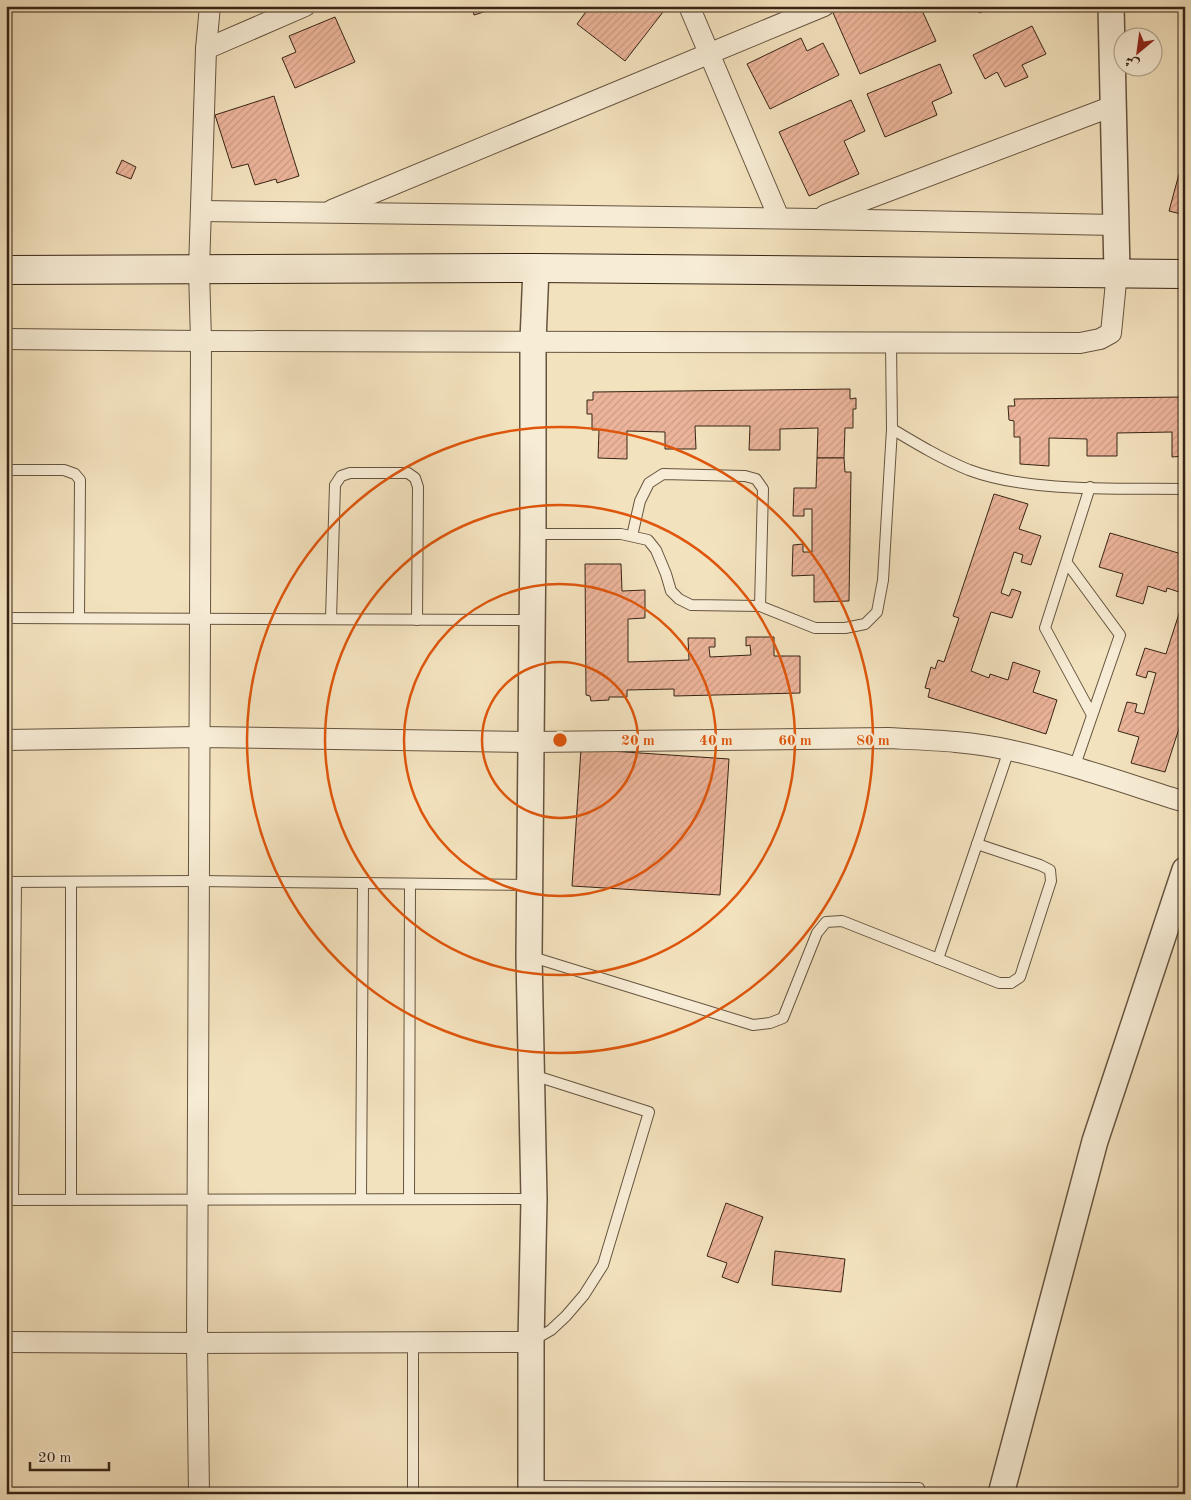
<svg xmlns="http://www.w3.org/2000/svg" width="1191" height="1500" font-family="'Old Standard TT',Amiri,serif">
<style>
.building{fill:url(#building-hatch);stroke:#372415}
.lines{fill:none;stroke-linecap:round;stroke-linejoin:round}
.service-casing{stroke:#66543f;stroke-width:12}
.minor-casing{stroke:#66543f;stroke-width:22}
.tertiary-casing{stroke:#66543f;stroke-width:28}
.secondary-casing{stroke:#372415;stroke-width:30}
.service{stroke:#f7ecd5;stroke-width:10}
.minor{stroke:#f7ecd5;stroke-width:20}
.tertiary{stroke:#f7ecd5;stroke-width:25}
.secondary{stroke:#f7ecd5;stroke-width:28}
.ring{fill:none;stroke:#df560c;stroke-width:2.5}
.centre{fill:#df560c;stroke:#f7ecd5;stroke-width:2.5}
.ring-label{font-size:15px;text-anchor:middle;font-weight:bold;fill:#df560c;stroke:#f7ecd5;stroke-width:4.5;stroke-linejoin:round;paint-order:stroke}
</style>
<defs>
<pattern id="building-hatch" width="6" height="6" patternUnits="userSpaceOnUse" patternTransform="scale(1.25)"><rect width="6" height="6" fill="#ecb49a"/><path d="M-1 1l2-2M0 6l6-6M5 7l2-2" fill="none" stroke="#cb9b84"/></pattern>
</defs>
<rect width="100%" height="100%" fill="#f3e2be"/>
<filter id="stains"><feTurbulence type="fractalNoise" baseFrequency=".004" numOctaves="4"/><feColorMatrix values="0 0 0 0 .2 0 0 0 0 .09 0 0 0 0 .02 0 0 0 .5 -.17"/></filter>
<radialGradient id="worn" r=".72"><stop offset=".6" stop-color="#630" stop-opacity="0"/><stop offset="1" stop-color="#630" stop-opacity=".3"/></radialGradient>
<g class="building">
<path d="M 472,6 L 503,6 L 474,15 Z"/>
<path d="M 590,6 L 656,6 L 663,12 L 625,61 L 577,24 Z"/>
<path d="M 830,6 L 853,6 L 855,10 L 864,6 L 920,6 L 936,41 L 860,74 Z"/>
<path d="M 977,6 L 998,6 L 979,13 Z"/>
<path d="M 335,17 L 355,62 L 295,88 L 282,58 L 296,52 L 289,36 Z"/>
<path d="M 1032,26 L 1046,54 L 1022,65 L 1028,77 L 1005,87 L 997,72 L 985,79 L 973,55 Z"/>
<path d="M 801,38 L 807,51 L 823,43 L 839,75 L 770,109 L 747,64 Z"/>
<path d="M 940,64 L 952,93 L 932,102 L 937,115 L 885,137 L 867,94 Z"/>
<path d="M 274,96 L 299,176 L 277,183 L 276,179 L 255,185 L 248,164 L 232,168 L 215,115 Z"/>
<path d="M 851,100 L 865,131 L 844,141 L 859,174 L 809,196 L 779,132 Z"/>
<path d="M 122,160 L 136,167 L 131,179 L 116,173 Z"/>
<path d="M 1179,174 L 1185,175 L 1185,215 L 1169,211 Z"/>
<path d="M 850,389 L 850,399 L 856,398 L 856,409 L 853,409 L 853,428 L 845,428 L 844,458 L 817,458 L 818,428 L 780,429 L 780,450 L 749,450 L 750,426 L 695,426 L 696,449 L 665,449 L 665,432 L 627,431 L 627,459 L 598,458 L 599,430 L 592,430 L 592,414 L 587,414 L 587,400 L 593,400 L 593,392 Z"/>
<path d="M 1185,397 L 1185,456 L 1172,457 L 1172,432 L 1117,433 L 1117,456 L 1087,456 L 1087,439 L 1049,438 L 1049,466 L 1020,464 L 1020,437 L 1014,437 L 1014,421 L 1009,420 L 1008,406 L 1015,406 L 1014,399 Z"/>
<path d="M 817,458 L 844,458 L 845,472 L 851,472 L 849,601 L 814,602 L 814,575 L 792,576 L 793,545 L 803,544 L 803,552 L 812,552 L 812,509 L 804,509 L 804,516 L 793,516 L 794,488 L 816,488 Z"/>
<path d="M 994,494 L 1028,504 L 1019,529 L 1041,536 L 1031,565 L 1021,562 L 1023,555 L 1014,552 L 1001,593 L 1009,596 L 1012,589 L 1021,592 L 1012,618 L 991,612 L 971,671 L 989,678 L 990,674 L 1008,680 L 1013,662 L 1040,671 L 1033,692 L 1057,700 L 1046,734 L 928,697 L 930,689 L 925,688 L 931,667 L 935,669 L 938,660 L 944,662 L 959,618 L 953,616 Z"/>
<path d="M 1110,533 L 1185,555 L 1185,594 L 1167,588 L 1166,592 L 1148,586 L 1143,604 L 1116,596 L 1123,574 L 1099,567 Z"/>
<path d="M 585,564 L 621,564 L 622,591 L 645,590 L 645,618 L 628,619 L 628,662 L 689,660 L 688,638 L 715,638 L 715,647 L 709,647 L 710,657 L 751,655 L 750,645 L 746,646 L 746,637 L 774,637 L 774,656 L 800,656 L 800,693 L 674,696 L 674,689 L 627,690 L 627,697 L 609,697 L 609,700 L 591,701 L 590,696 L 586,695 Z"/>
<path d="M 1185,595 L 1185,710 L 1165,772 L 1131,763 L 1139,737 L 1118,731 L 1127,702 L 1137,704 L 1135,712 L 1144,714 L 1156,673 L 1148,671 L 1146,678 L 1136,675 L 1145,648 L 1166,654 Z"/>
<path d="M 581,749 L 729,759 L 720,895 L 572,886 Z"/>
<path d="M 726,1203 L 763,1217 L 738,1283 L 722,1277 L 727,1263 L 707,1256 Z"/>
<path d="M 775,1251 L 845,1259 L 841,1292 L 772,1285 Z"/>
</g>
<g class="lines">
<g class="service-casing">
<g id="service">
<path d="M 892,429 C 917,444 942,459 969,470 C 1031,493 1119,488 1185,489"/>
<path d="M 6,470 L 64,470 L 75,474 L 80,480 L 79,618"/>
<path d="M 1090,487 L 1045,628 L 1092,715"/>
<path d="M 533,534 L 621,534 L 648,540 L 656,550 L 666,574 L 671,591 L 679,599 L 691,605 L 760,606 L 815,628 L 845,628 L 865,624 L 877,612 L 883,580 L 892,429 L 891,342"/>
<path d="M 632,536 L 640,501 L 649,483 L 663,474 L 745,476 L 756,479 L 763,489 L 760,606"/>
<path d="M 1067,563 L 1120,635 L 1074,768"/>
<path d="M 6,618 L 531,620"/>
<path d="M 331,619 L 335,485 L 341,476 L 350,473 L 408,473 L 415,478 L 418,487 L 417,620"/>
<path d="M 6,882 L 199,881 L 530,885"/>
<path d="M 71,882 L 71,1200"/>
<path d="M 529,956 L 753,1025 L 770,1023 L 783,1018 L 817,933 L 826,922 L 842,921 L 999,983 L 1011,983 L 1020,977 L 1051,881 L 1050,870 L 1040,865 L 977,844"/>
<path d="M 938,959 L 1009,750"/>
<path d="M 361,1199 L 363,883"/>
<path d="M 409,1199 L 410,884"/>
<path d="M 6,1200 L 534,1199"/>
<path d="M 13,1200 L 16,882"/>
<path d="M 532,1341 L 551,1330 L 566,1316 L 584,1295 L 603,1265 L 649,1112 L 533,1075"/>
<path d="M 413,1342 L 413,1494"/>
<path d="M 531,1486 L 919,1488 L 919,1494"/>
<path d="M 6,1493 L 50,1494"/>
</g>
</g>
<g class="minor-casing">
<g id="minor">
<path d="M 689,6 L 779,218"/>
<path d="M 206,49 L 305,6"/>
<path d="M 332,210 L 824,6"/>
<path d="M 201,211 L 815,219 L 1115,225"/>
<path d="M 825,215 L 1113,106"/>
<path d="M 6,339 L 201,341 L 1080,343 L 1100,339 L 1111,333 L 1117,272"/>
<path d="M 6,740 L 200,737 L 531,742 L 888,738 C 929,740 970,741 1009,750 C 1069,763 1127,784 1185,802"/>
<path d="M 6,1342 L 197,1343 L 531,1342"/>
<path d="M 199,1494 L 197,1343 L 200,619 L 201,341 L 199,270 L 206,49 L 210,6"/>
</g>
</g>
<g class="tertiary-casing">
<g id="tertiary">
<path d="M 1111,6 L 1117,272"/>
<path d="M 531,1494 L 531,1342 L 534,1199 L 529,956 L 533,534 L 533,341 L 536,268"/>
<path d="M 1001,1494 L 1095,1141 L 1185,870"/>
</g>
</g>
<g class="secondary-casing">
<path id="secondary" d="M 6,270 L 536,268 L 1185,274"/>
</g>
<use href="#service" class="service"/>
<use href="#minor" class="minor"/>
<use href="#tertiary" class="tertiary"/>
<use href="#secondary" class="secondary"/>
</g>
<g class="ring">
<circle cx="560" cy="740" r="78"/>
<circle cx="560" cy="740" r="156"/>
<circle cx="560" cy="740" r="235"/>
<circle cx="560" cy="740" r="313"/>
</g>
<circle cx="560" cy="740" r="8" class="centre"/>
<g class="ring-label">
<text x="638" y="745">20 m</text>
<text x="716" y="745">40 m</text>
<text x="795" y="745">60 m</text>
<text x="873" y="745">80 m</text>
</g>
<rect width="1191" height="1500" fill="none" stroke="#f3e2be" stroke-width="25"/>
<rect x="8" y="8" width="1176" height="1485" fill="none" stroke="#372415" stroke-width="2.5"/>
<rect x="12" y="12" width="1166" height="1475" fill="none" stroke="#372415"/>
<g transform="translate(1138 52) rotate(209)"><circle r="24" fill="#f7ecd5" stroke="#aa9c88"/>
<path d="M0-4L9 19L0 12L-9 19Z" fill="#8f2418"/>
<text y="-8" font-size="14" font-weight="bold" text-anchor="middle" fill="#372415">ش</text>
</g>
<path d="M30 1462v8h79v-8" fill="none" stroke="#372415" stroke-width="2.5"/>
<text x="38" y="1462" font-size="15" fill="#372415" stroke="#f7ecd5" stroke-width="4" paint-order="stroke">20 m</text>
<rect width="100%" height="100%" filter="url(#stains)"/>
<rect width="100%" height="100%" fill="url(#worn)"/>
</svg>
